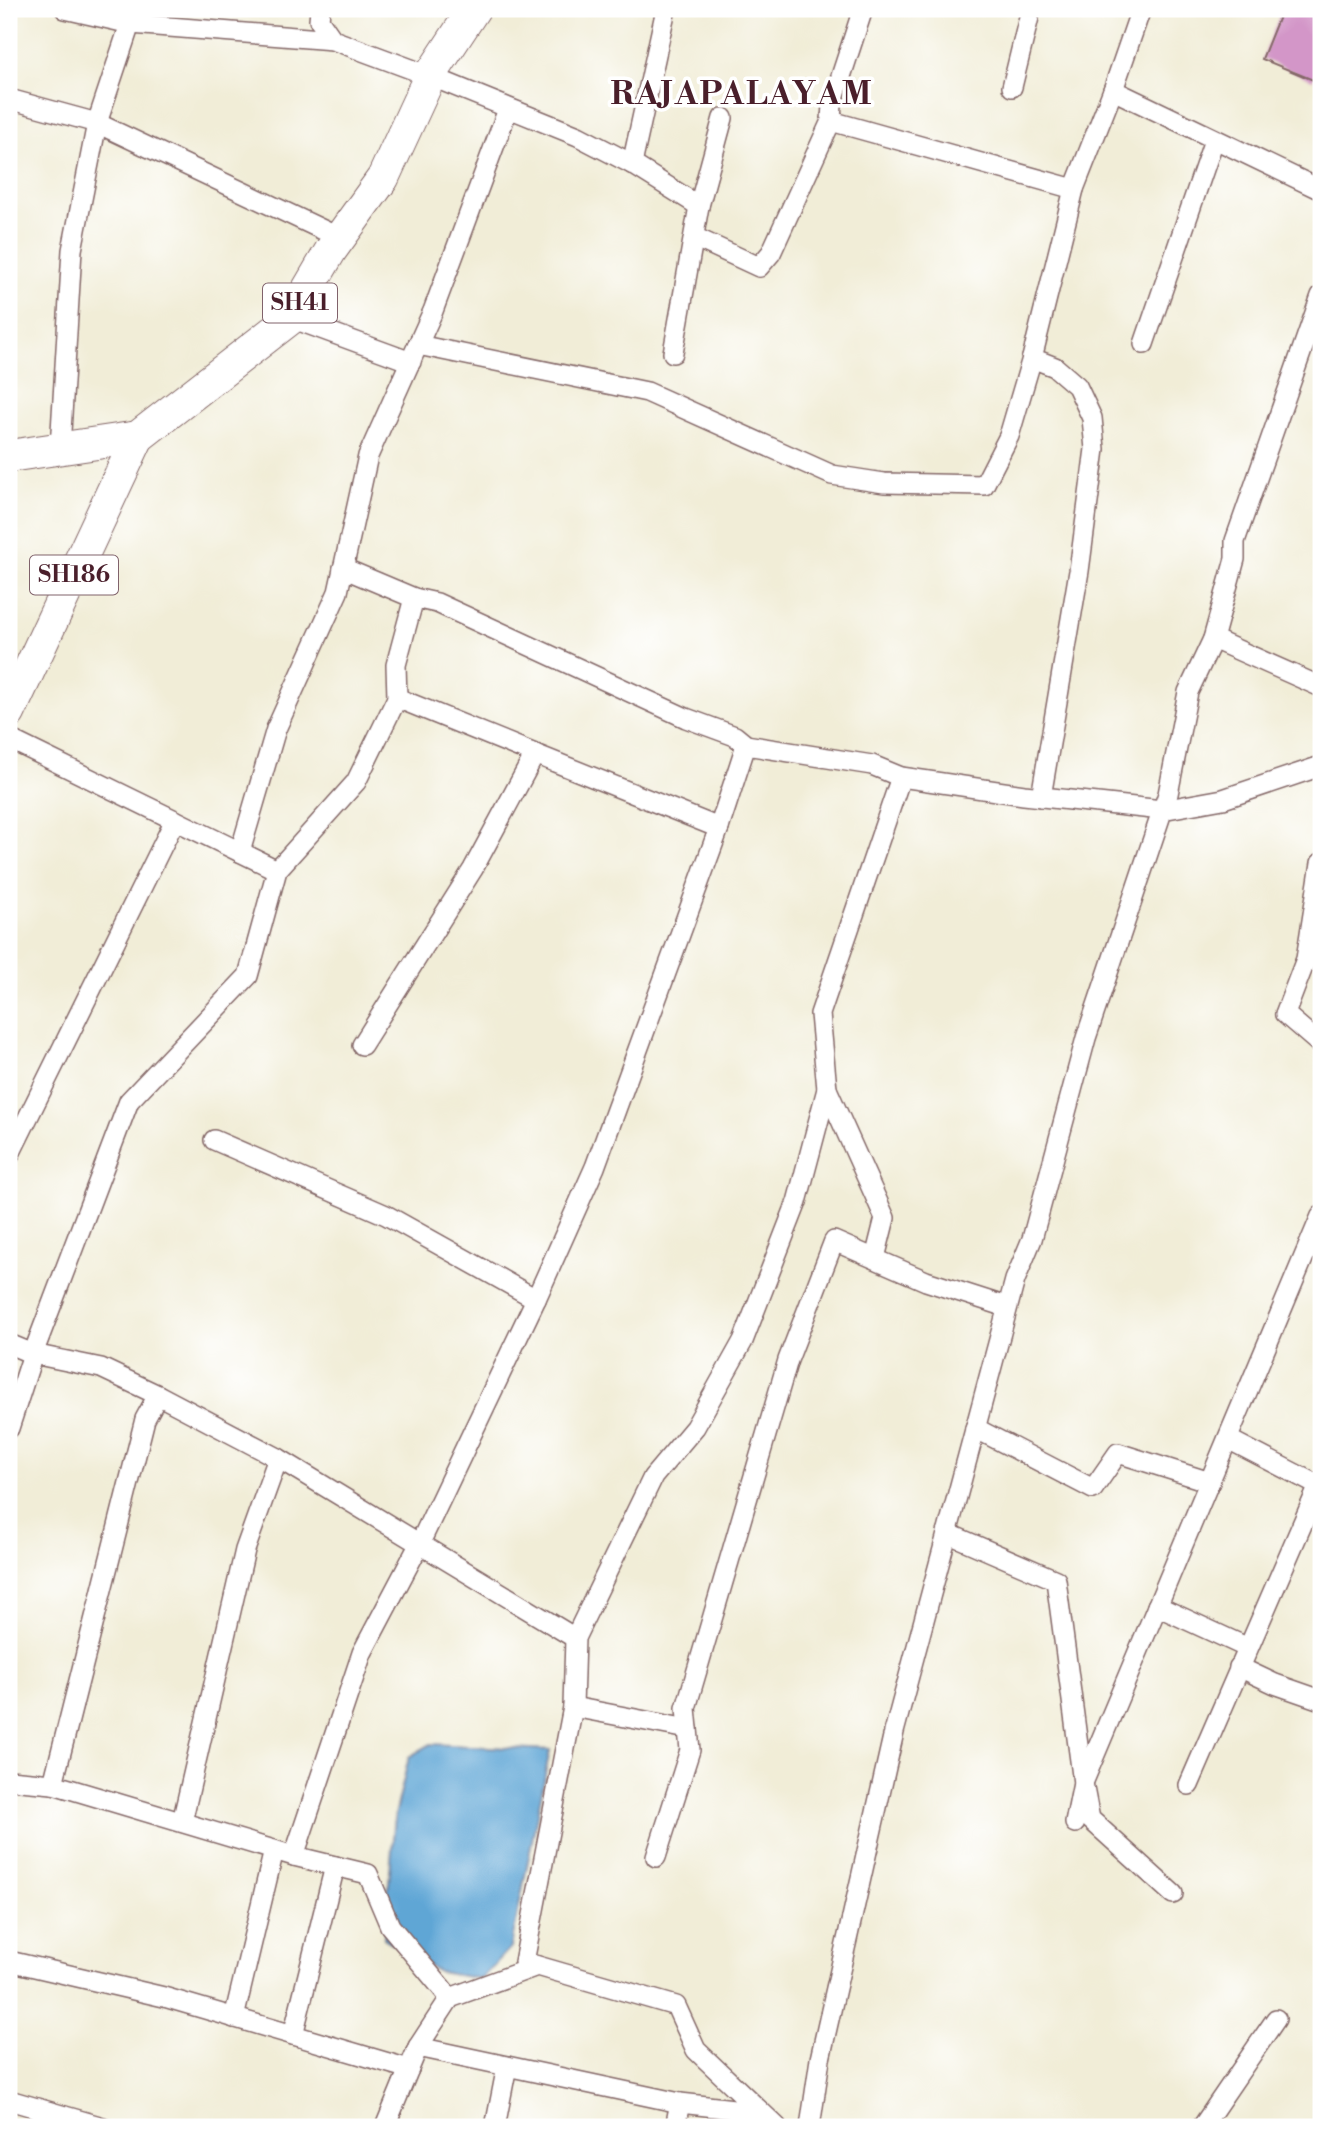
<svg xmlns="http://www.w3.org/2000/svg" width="1330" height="2136" font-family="'Libre Bodoni',serif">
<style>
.water{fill:#5fa6d5;stroke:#546280;stroke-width:2}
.building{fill:#d396c8}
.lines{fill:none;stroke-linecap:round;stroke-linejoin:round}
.street-casing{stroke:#846767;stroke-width:22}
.primary-casing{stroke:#846767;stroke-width:34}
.street{stroke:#fff;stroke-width:19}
.primary{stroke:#fff;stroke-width:32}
.labels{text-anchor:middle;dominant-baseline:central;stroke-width:7;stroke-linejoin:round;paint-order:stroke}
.shield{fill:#fff;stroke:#80626b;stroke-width:2}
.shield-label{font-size:23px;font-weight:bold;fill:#4a1f2b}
.district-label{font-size:32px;font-weight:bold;letter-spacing:2px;fill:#4a1f2b;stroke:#fff}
</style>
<rect width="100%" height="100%" fill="#fff"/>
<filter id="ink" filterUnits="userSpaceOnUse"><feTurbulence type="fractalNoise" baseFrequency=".0143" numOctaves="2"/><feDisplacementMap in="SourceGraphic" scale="14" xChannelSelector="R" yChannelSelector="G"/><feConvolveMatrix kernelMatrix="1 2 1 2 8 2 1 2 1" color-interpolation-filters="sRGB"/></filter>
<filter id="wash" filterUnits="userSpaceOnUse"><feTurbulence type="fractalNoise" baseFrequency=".00686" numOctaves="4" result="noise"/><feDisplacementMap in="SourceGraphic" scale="28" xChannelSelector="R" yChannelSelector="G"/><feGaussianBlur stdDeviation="1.57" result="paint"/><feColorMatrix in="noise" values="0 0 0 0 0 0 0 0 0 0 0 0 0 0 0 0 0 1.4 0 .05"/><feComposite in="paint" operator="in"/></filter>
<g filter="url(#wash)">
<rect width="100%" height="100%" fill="#f1edd7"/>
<path class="water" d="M 431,1744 L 550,1750 L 511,1947 L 481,1979 L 439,1972 L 384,1938 L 395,1816 L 409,1757 Z"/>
<g id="blocks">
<path class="building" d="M 1282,9 L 1321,9 L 1321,60 L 1313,80 L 1262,59 Z"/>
</g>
</g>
<g filter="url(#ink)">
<use href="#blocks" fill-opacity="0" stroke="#846767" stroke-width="2"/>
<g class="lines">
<g class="street-casing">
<g id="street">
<path d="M 65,9 L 131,24 L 333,40"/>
<path d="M 320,9 L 319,20 L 333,40 L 430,76 L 578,136 L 632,164 L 699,206"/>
<path d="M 1012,87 L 1031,9"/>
<path d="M 1113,90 L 1321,190"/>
<path d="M 9,99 L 97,123 L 340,238"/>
<path d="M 831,121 L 1074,189"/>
<path d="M 632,164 L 666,9"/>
<path d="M 694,237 L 759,267 L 771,253 L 831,121 L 832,104 L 863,9"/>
<path d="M 291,318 L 411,362"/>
<path d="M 1144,344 L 1214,140"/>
<path d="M 418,345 L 647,392 L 832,475 L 884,483 L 984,485 L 1009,436 L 1032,358 L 1074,189 L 1113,90 L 1141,9"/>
<path d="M 673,353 L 699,206 L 723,118"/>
<path d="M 1032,358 L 1055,367 L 1077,386 L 1092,418 L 1095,449 L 1079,571 L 1041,797"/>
<path d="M 60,448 L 72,250 L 97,123 L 135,9"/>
<path d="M 343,568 L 414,598 L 437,603 L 686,718 L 735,736 L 746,745 L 872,765 L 901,777 L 1024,795 L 1162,810 L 1223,799 L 1321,766"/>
<path d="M 1213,639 L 1321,687"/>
<path d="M 9,739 L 277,870"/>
<path d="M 535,754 L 719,828"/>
<path d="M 240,852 L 276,729 L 338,592 L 368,456 L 433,311 L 508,109"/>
<path d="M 1321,863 L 1306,959 L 1285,1014 L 1321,1045"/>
<path d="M 362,1045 L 473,869 L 535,754 L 397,698"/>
<path d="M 214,1140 L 386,1215 L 536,1299"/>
<path d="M 9,1156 L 175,820"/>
<path d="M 875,1258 L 885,1218 L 827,1089 L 820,1014 L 901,777"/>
<path d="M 9,1344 L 33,1354 L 101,1368 L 158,1395 L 278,1458 L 575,1638"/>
<path d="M 9,1428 L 33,1354 L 129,1101 L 248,976 L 277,870 L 356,782 L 397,698 L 396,665 L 414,598"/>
<path d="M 975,1428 L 1093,1489 L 1118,1453 L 1210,1482"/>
<path d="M 1228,1439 L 1319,1486"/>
<path d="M 947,1533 L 1056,1580 L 1083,1783 L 1090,1819 L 1173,1894"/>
<path d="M 1157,1606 L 1248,1648"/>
<path d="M 1239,1667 L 1275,1684 L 1321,1700"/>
<path d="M 573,1707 L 688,1729"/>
<path d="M 9,1780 L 53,1784 L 294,1856 L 368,1874 L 390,1926 L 450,1998"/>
<path d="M 53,1784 L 145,1419 L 158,1395"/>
<path d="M 1189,1785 L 1321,1481"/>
<path d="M 182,1822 L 245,1550 L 278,1458"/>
<path d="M 1075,1823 L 1083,1783 L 1321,1216"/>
<path d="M 294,1856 L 362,1653 L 419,1545 L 536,1299 L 595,1167 L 719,828 L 746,745"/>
<path d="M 656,1857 L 690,1750 L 686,1708 L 788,1360 L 834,1241 L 926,1281 L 1007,1307"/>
<path d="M 9,1961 L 164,1997 L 409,2069"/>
<path d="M 234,2018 L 274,1850"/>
<path d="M 293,2035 L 335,1866"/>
<path d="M 418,2047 L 450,1998 L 537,1966"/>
<path d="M 9,2100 L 103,2127"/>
<path d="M 385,2127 L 418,2047 L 507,2066"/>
<path d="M 495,2127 L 507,2066 L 680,2103 L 761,2112"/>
<path d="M 675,2127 L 680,2103"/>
<path d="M 777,2127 L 696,2050 L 676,2006 L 524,1962 L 573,1707 L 575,1638 L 653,1477 L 695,1427 L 743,1341 L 797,1202 L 827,1089"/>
<path d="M 810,2127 L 820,2059 L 894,1732 L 1015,1280 L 1032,1239 L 1086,1038 L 1168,794 L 1188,692 L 1213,639 L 1235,559 L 1235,541 L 1321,296"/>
<path d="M 1202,2127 L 1276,2019"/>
</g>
</g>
<g class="primary-casing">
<g id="primary">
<path d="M 9,456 L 138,437 L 291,318 L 331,250 L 383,178 L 430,76 L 474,9"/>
<path d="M 9,713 L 138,437"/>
</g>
</g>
<use href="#street" class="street"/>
<use href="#primary" class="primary"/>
</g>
</g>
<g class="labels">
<g class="shield">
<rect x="263" y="283.5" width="74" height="39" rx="5"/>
<rect x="30" y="555.5" width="88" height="39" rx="5"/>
</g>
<g class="shield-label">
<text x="300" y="303">SH41</text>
<text x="74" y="575">SH186</text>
</g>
<g class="district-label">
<text x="742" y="94">RAJAPALAYAM</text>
</g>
</g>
<rect width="1330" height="2136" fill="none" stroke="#fff" stroke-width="35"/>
</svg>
